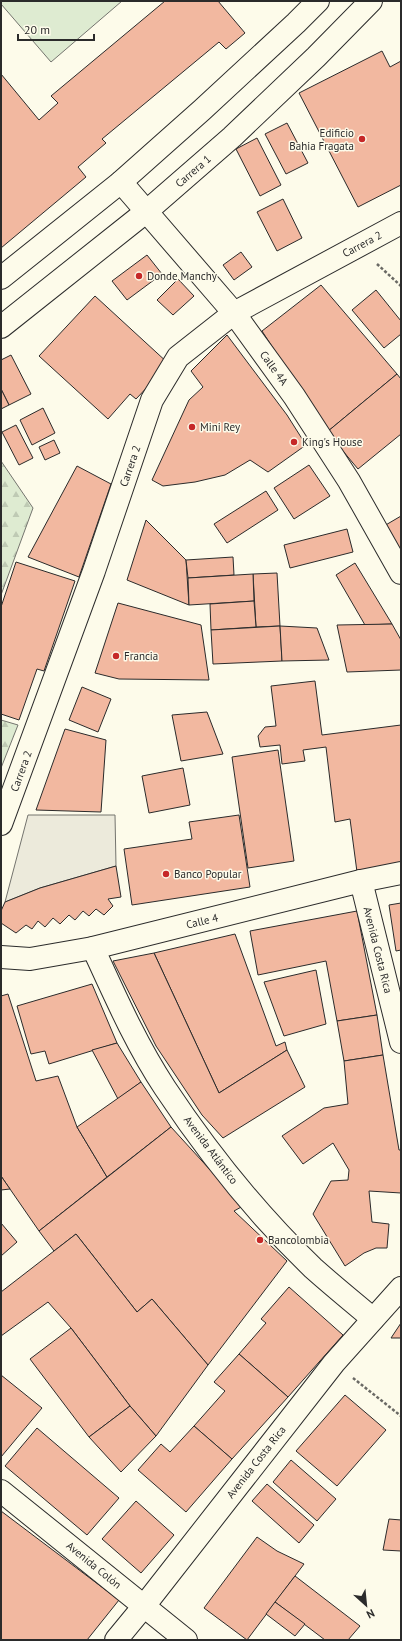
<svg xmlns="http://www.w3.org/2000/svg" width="402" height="1641" font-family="'PT Sans',sans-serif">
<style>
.forest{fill:url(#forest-firs);stroke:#74746e}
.park{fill:#deebd1;stroke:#74746e}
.parking{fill:#eceadb;stroke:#74746e}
.building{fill:#f2b8a0;stroke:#2b2b2b}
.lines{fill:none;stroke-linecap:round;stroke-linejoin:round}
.street-casing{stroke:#2b2b2b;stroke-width:24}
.secondary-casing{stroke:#2b2b2b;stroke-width:24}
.primary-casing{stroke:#2b2b2b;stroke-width:24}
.highway-casing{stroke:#2b2b2b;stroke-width:24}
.path{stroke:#6a6964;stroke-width:2.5;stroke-dasharray:3 2;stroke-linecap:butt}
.street{stroke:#fdfbea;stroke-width:22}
.secondary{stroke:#fdfbea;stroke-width:22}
.primary{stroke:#fdfbea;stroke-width:22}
.highway{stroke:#fdfbea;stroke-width:22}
.poi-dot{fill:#c62828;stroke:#fdfbea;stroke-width:1.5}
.labels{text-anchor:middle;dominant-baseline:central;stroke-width:3;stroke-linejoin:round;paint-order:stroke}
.poi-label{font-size:11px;fill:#2b2b2b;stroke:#fdfbea;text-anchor:start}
.street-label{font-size:11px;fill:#2b2b2b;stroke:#fdfbea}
</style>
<defs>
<pattern id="forest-firs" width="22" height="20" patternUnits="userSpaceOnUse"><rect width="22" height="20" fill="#deebd1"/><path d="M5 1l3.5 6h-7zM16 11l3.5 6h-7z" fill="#bfcab4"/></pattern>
</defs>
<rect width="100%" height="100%" fill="#fdfbea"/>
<g class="forest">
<path d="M 1,461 L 33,508 L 1,595 Z"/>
<path d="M 1,720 L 18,725 L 1,768 Z"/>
</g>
<path class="park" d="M 1,1 L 122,1 L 51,62 L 1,4 Z"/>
<path class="parking" d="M 28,815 L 115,815 L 116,866 L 40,888 L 5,902 Z"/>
<g class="building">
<path d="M 165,1 L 218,1 L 245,33 L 226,49 L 219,42 L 102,139 L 106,143 L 78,167 L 86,177 L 1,248 L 1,74 L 39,120 L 58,103 L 51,96 Z"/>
<path d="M 382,51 L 390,67 L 401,61 L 401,185 L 358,207 L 299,93 Z"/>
<path d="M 287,123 L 308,163 L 286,174 L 265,134 Z"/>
<path d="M 257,138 L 281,185 L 260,196 L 236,149 Z"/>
<path d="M 283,199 L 302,238 L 277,251 L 257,212 Z"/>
<path d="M 241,252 L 252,267 L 234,280 L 223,265 Z"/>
<path d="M 147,255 L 162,274 L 127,300 L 112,281 Z"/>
<path d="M 178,279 L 194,296 L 173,315 L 157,300 Z"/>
<path d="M 321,285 L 397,374 L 327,432 L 262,331 Z"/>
<path d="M 376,290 L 401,321 L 401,334 L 384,348 L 352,310 Z"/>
<path d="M 95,296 L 169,364 L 136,399 L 130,394 L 108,419 L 39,356 Z"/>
<path d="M 227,335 L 287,415 L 306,445 L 268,472 L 250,460 L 225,475 L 195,482 L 163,486 L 152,480 L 189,400 L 203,387 L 191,371 Z"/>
<path d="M 11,355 L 31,394 L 9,405 L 1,389 L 1,360 Z"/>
<path d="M 397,374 L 401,379 L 401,434 L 358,469 L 327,432 Z"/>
<path d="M 1,389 L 9,405 L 1,409 Z"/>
<path d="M 43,408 L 55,433 L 32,445 L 20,420 Z"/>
<path d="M 16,425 L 33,458 L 19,465 L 2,432 Z"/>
<path d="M 54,440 L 60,453 L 45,460 L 39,447 Z"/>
<path d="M 309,465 L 330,496 L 294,519 L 274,488 Z"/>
<path d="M 77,466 L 111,484 L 79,577 L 28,557 Z"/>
<path d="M 266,491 L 278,510 L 227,543 L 214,524 Z"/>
<path d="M 401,516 L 401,556 L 384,526 Z"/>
<path d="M 146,520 L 186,560 L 189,605 L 127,580 Z"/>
<path d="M 347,529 L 353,552 L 290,568 L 284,545 Z"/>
<path d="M 233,557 L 234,575 L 188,578 L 186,560 Z"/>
<path d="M 16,562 L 75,581 L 44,671 L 37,669 L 19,720 L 1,714 L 1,607 Z"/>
<path d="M 355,563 L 392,624 L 365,625 L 336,575 Z"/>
<path d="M 277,573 L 280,626 L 256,627 L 253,574 Z"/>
<path d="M 253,574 L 254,601 L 189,605 L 188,578 Z"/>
<path d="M 254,601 L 256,627 L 211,630 L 210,604 Z"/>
<path d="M 118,603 L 201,625 L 209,680 L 119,679 L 95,673 Z"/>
<path d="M 392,624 L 401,640 L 401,670 L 347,672 L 337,625 Z"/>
<path d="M 280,626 L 282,661 L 213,664 L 211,630 Z"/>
<path d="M 280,626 L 317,628 L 329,660 L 282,661 Z"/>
<path d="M 315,681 L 322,735 L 401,725 L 401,866 L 357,872 L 350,819 L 335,822 L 326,747 L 303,750 L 305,761 L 282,764 L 280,745 L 260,747 L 258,736 L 265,727 L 276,726 L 271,686 Z"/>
<path d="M 82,687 L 111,699 L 98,732 L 69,720 Z"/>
<path d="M 207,712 L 223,754 L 181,761 L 172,715 Z"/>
<path d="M 65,729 L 106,740 L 101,812 L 36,810 Z"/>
<path d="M 278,750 L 294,861 L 248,868 L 232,757 Z"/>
<path d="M 183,768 L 190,805 L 149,813 L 142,776 Z"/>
<path d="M 239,815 L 250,887 L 132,905 L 124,849 L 192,839 L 189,822 Z"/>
<path d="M 116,866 L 121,897 L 108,899 L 113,906 L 104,915 L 96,909 L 89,916 L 83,911 L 75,920 L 69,915 L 60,924 L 53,918 L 45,927 L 38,921 L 32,929 L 26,925 L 16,933 L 1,923 L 1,911 L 5,902 L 40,888 Z"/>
<path d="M 401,903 L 401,950 L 396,951 L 389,905 Z"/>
<path d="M 357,911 L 377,1015 L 337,1021 L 326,961 L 258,975 L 250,931 Z"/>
<path d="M 235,934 L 276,1046 L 285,1042 L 287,1050 L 219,1093 L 154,953 Z"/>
<path d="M 154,953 L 219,1093 L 287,1050 L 305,1087 L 223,1138 L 202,1115 L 156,1046 L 113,961 Z"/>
<path d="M 316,970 L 326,1024 L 284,1036 L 264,982 Z"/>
<path d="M 92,984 L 117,1043 L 49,1064 L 45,1051 L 31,1054 L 17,1006 Z"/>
<path d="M 8,994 L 36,1081 L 58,1076 L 77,1127 L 107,1177 L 39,1231 L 1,1176 L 1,996 Z"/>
<path d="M 377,1015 L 383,1055 L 344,1061 L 337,1021 Z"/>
<path d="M 117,1043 L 141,1082 L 118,1099 L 92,1050 Z"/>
<path d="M 383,1055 L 399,1150 L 401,1150 L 401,1193 L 369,1191 L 372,1222 L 389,1224 L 387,1248 L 376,1248 L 364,1253 L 345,1266 L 313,1214 L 331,1181 L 348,1180 L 349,1170 L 333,1143 L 303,1164 L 282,1136 L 324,1108 L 348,1104 L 344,1061 Z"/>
<path d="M 141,1082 L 171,1127 L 107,1177 L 77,1127 Z"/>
<path d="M 171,1127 L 243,1206 L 234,1211 L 287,1261 L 208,1365 L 152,1299 L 137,1312 L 76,1234 L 54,1251 L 39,1231 Z"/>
<path d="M 1,1176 L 10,1189 L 1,1190 Z"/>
<path d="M 1,1223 L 17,1242 L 1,1256 Z"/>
<path d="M 76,1234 L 137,1312 L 152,1299 L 208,1365 L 156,1436 L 130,1406 L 71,1328 L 48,1302 L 1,1336 L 1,1292 Z"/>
<path d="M 289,1287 L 343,1335 L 288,1397 L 239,1354 L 266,1323 L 261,1319 Z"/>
<path d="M 401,1323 L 401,1338 L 391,1338 Z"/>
<path d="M 71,1328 L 130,1406 L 89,1437 L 30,1359 Z"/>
<path d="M 239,1354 L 288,1397 L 232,1459 L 194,1426 L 225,1391 L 214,1382 Z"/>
<path d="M 1,1375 L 42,1408 L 1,1457 Z"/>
<path d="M 345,1395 L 386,1430 L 337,1486 L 296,1451 Z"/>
<path d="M 130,1406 L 156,1436 L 121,1472 L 89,1437 Z"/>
<path d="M 194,1426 L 232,1459 L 186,1512 L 138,1470 L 161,1444 L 170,1452 Z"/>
<path d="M 37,1428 L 119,1498 L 87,1535 L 5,1466 Z"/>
<path d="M 291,1460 L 336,1499 L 317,1521 L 273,1482 Z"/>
<path d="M 267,1484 L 314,1525 L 299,1543 L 252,1501 Z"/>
<path d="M 136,1501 L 174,1535 L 141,1573 L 102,1539 Z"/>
<path d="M 1,1511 L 119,1600 L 87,1640 L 1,1640 Z"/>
<path d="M 389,1519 L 401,1520 L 401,1551 L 383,1550 Z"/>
<path d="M 257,1537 L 277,1551 L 304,1564 L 247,1640 L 204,1608 Z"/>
<path d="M 295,1576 L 360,1626 L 348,1640 L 325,1640 L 275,1602 Z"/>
<path d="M 275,1602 L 305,1624 L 295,1636 L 266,1614 Z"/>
</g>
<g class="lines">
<g class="street-casing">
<path id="street" d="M 116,1640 L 144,1606"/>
</g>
<g class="secondary-casing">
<g id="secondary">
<path d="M 121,182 L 234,313 L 294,396 L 349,481 L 401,573"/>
<path d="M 1,824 L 94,571 L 152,400 L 178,357 L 234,313 L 401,223"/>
<path d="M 361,881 L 401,1042"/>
<path d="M 93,948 C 115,996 136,1044 165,1088 C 208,1153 257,1214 313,1268 C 332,1285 353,1302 373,1319"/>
<path d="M 144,1606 L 334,1363 L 401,1288"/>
</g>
</g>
<g class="primary-casing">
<path id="primary" d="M 1,957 L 30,959 L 93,948 L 361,881 L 401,873"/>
</g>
<g class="highway-casing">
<g id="highway">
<path d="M 1,278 L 121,182 L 202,110 L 296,23 L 318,1"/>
<path d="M 1,327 L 147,211 L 232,137 L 316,57 L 371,1"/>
<path d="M 1,1491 L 186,1640"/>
</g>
</g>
<g class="path">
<path d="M 377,264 L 401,286"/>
<path d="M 353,1378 L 401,1416"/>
</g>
<use href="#street" class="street"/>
<use href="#secondary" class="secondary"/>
<use href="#primary" class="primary"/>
<use href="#highway" class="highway"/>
</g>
<g class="poi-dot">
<circle cx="362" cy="139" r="4"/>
<circle cx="139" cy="276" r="4"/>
<circle cx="192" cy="427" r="4"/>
<circle cx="294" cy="442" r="4"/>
<circle cx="116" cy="656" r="4"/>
<circle cx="166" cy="874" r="4"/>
<circle cx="260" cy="1240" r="4"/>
</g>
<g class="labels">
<g class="poi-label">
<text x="354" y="133" text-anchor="end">Edificio<tspan x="354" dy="13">Bahia Fragata</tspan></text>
<text x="147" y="276">Donde Manchy</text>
<text x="200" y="427">Mini Rey</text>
<text x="302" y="442">King's House</text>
<text x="124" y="656">Francia</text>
<text x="174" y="874">Banco Popular</text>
<text x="268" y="1240">Bancolombia</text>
</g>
<g class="street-label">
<text transform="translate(193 171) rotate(-41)">Carrera 1</text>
<text transform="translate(362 244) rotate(-28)">Carrera 2</text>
<text transform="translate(274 368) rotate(54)">Calle 4A</text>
<text transform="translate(130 466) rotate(-71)">Carrera 2</text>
<text transform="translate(21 771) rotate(-70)">Carrera 2</text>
<text transform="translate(202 921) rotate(-14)">Calle 4</text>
<text transform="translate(378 950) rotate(76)">Avenida Costa Rica</text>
<text transform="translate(211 1150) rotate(53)">Avenida Atlántico</text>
<text transform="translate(256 1462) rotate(-52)">Avenida Costa Rica</text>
<text transform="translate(94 1565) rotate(39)">Avenida Colón</text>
</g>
</g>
<rect width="402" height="1641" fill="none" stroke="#2b2b2b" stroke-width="4"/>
<g transform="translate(366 1605) rotate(153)" stroke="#fdfbea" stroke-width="3" paint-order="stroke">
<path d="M0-3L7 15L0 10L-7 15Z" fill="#2b2b2b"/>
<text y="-6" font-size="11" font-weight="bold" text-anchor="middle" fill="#2b2b2b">N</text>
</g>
<path d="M18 34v6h76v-6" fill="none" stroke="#2b2b2b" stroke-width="2"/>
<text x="24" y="34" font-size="12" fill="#2b2b2b" stroke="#fdfbea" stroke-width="3" paint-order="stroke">20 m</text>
</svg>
